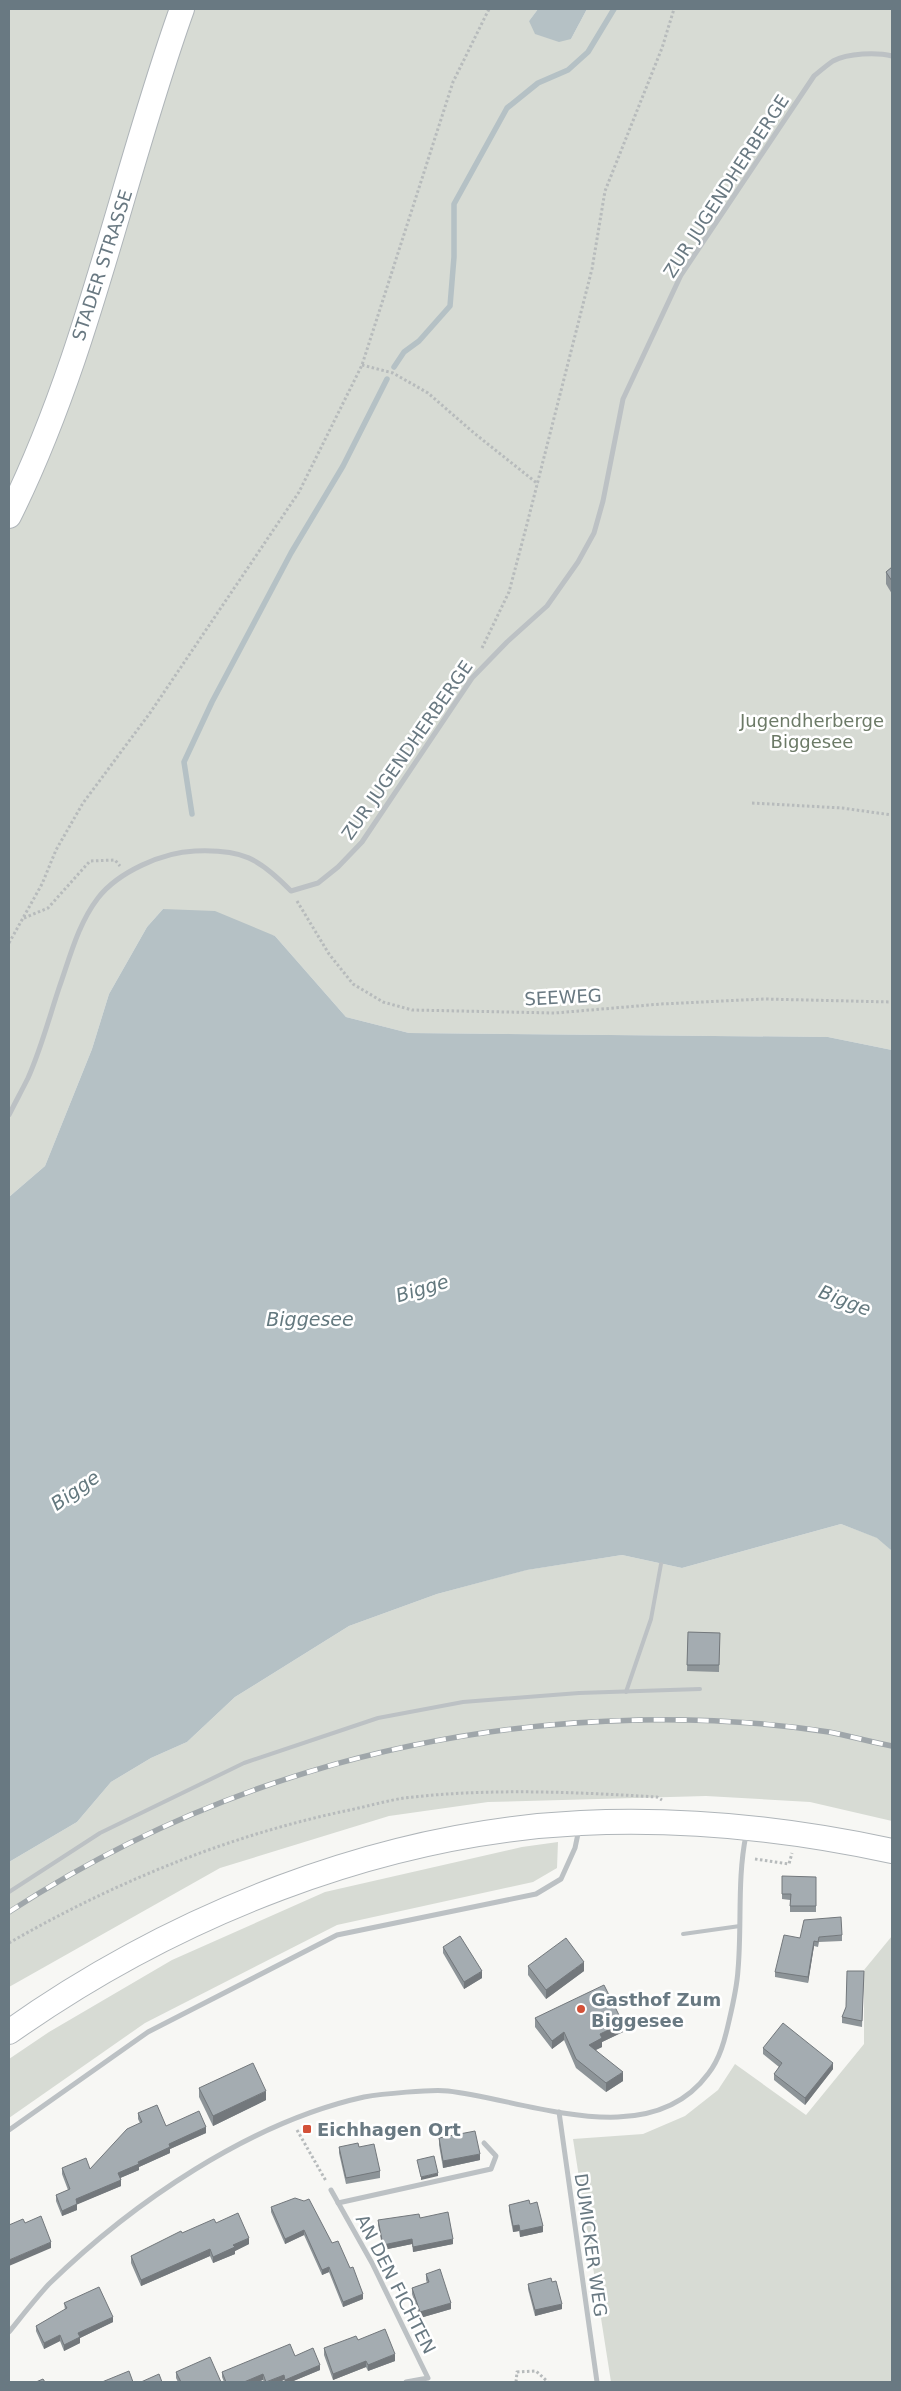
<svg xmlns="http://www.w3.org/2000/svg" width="901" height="2391" font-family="'DejaVu Sans',sans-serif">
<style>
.green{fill:#d7dbd4}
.water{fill:#b5c1c5}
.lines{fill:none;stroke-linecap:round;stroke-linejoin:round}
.stream{stroke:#b5c1c5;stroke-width:5.5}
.secondary-casing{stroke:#afb5b9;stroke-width:26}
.path{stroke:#b7bbbc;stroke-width:3;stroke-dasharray:2.5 2.5;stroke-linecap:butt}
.lane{stroke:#bcc1c4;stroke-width:4}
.street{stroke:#bcc1c4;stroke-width:5}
.secondary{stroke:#fff;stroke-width:24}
.rail-casing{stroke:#9fa6aa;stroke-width:5.5}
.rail{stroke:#fff;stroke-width:4;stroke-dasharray:11;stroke-linecap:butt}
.wall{fill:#8d9498}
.shaded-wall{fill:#73787c}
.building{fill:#a4acb1;stroke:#73787c}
.poi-dot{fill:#d35138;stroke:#fff;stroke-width:2}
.labels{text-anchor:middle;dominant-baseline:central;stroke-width:5;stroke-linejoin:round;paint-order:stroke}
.street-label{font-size:18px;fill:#697982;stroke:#fff}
.park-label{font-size:18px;fill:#6c7a67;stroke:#fff}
.poi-label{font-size:18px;font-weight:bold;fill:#697982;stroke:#fff;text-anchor:start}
.water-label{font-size:19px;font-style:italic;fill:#64797f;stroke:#fff}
</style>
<rect width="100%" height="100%" fill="#f7f7f4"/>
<g class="green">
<path d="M 9,9 L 538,9 L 529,21 L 571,39 L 587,9 L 892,9 L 892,1050 L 828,1037 L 409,1033 L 346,1017 L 275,936 L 163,909 L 147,927 L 109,994 L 92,1049 L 45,1166 L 9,1197 Z"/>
<path d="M 841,1524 L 878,1538 L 892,1551 L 892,1821 L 810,1802 L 706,1796 L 488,1802 L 389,1816 L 220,1868 L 9,1987 L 9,1862 L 77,1822 L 111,1782 L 151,1758 L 187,1742 L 235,1697 L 349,1626 L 437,1594 L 526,1570 L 622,1555 L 682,1568 Z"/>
<path d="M 558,1842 L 557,1868 L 533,1882 L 337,1925 L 145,2023 L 9,2118 L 9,2059 L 49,2032 L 172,1960 L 325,1892 L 522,1847 Z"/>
<path d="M 892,1936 L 892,2382 L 611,2382 L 573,2139 L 643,2134 L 685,2116 L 718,2090 L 735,2064 L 806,2115 L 864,2044 L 864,1970 Z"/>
</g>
<g class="water">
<path d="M 538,9 L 587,9 L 571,39 L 559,42 L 535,34 L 529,21 Z"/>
<path d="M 163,909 L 215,911 L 275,936 L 346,1017 L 409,1033 L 828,1037 L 892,1050 L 892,1551 L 877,1538 L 841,1524 L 682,1568 L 622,1555 L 527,1570 L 437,1594 L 349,1626 L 235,1697 L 187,1742 L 151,1758 L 111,1782 L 77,1822 L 9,1862 L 9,1197 L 45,1166 L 92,1049 L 109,994 L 147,927 Z"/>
</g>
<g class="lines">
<g class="stream">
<path d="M 394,367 L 404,352 L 419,341 L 450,306 L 454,257 L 454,204 L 507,108 L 538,83 L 568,70 L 588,52 L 614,9"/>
<path d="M 192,814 L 184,762 L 212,702 L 291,553 L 343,466 L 387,379"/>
</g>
<g class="secondary-casing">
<g id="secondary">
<path d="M 9,516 C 89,355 122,176 182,9"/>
<path d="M 9,2032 C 173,1916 378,1833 581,1823 C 686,1818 790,1829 892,1851"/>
</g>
</g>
<g class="path">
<path d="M 362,365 L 393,373 L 428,393 L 474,433 L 538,484"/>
<path d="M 482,648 L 509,592 L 527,524 L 592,269 L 605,191 L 662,48 L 674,9"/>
<path d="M 752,803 L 842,808 L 892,815"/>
<path d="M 297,901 L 329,954 L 353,984 L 383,1002 L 412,1010 L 555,1013 L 661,1004 L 764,999 L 892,1002"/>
<path d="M 24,918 L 48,908 L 90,861 L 115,860 L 120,866"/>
<path d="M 9,943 L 42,884 L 56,850 L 83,803 L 150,713 L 299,492 L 362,365 L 453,82 L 489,9"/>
<path d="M 755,1859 L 789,1864 L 792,1853"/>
<path d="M 9,1943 C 113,1883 227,1836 345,1811 C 365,1807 385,1801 404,1798 C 488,1788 574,1792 657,1797 L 662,1800"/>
<path d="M 297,2130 L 326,2181"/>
<path d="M 516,2382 L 517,2372 L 536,2371 L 548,2382"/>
</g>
<g class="lane">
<path d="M 626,1692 L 651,1619 L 661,1564"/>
<path d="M 9,1892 L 100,1833 L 244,1763 L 378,1718 L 463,1702 L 579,1693 L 700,1689"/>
<path d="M 683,1934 L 740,1926"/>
</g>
<g class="street">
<path d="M 9,1115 C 15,1103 22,1090 28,1078 C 41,1049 49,1018 59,988 C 70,957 78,924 98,898 C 118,872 163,852 195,851 C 242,849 259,858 291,891 L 318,883 L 338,867 L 362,842 L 472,678 L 507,642 L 547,606 L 578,562 L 594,533 L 603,501 L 623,399 L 681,275 L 814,76 C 820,71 827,65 833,61 C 848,53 877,52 892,56"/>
<path d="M 559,2112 L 597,2382"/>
<path d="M 9,2130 L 148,2032 L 337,1935 L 536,1894 L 561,1879 L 575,1848 L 579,1829"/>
<path d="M 331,2190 L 372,2263 L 428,2378 L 406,2382"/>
<path d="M 338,2203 L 491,2169 L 496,2156 L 484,2143"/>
<path d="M 9,2332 C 22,2316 35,2299 49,2284 C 132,2203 250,2122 364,2097 C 381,2094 432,2089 448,2091 C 527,2100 649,2154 708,2074 C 720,2059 725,2039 729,2021 C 733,2004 737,1987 738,1970 C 742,1925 737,1879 746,1835"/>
</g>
<use href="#secondary" class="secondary"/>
<g class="rail-casing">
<path id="rail" d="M 9,1912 C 199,1788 413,1725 639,1720 C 702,1719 766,1722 829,1732 C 850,1736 871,1742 892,1746"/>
</g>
<use href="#rail" class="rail"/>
</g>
<g class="wall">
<path d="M 892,567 L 892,594 L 886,584 L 886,572 Z"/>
<path d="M 688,1632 L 720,1633 L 719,1672 L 687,1671 Z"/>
<path d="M 816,1877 L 816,1912 L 790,1912 L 790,1900 L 782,1899 L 782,1894 Z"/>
<path d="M 842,1935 L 842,1941 L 819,1942 L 818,1947 L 814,1946 L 808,1983 L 775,1977 L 775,1972 L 800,1938 Z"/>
<path d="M 443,1947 L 482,1978 L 464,1989 L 443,1953 Z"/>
<path d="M 528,1966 L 584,1971 L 546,1999 L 528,1975 Z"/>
<path d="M 864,1971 L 862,2027 L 842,2023 L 842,2017 Z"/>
<path d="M 535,2018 L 623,2032 L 602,2042 L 602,2047 L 596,2050 L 623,2081 L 606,2092 L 576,2068 L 564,2040 L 552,2049 L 535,2027 Z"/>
<path d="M 763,2048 L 833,2069 L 805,2105 L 774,2080 L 774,2074 L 779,2067 L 763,2054 Z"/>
<path d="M 199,2088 L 266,2100 L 213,2126 L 199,2097 Z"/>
<path d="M 138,2113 L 166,2126 L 206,2133 L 170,2149 L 170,2153 L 139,2167 L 139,2170 L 120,2178 L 121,2186 L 77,2204 L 77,2210 L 62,2216 L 56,2201 L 56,2195 L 68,2190 L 62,2174 L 62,2168 L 90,2169 L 140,2123 L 138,2119 Z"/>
<path d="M 439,2138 L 480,2160 L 443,2168 L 439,2145 Z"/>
<path d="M 339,2147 L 359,2147 L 380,2171 L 380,2178 L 346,2184 L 339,2153 Z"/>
<path d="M 530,2204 L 543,2232 L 520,2237 L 519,2231 L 513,2232 L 509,2211 L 509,2205 Z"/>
<path d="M 271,2207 L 332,2243 L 363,2299 L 343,2307 L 329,2272 L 322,2275 L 304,2235 L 285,2244 L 271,2212 Z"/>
<path d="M 420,2218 L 453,2244 L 413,2252 L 412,2244 L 383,2250 L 378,2225 L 378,2220 Z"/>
<path d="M 216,2223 L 249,2244 L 235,2251 L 235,2254 L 213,2263 L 210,2256 L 141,2286 L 131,2263 L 131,2256 L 182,2233 Z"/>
<path d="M 426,2274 L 451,2309 L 420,2318 L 412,2294 L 412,2288 L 427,2283 L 426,2280 Z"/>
<path d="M 528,2284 L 562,2309 L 535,2316 L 528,2289 Z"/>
<path d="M 64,2303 L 113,2322 L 80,2338 L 80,2343 L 64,2351 L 60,2341 L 44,2349 L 36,2331 L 36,2326 L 65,2310 Z"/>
<path d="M 358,2340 L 395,2361 L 368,2371 L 366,2367 L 333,2380 L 324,2355 L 324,2348 Z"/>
<path d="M 295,2356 L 320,2370 L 291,2382 L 285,2382 L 284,2380 L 279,2382 L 264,2382 L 263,2380 L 257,2382 L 224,2382 L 222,2377 L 222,2372 Z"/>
<path d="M 176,2372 L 221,2382 L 178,2382 L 176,2378 Z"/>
</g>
<g class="shaded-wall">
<path d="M 814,1941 L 814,1946 L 808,1983 L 808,1977 Z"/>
<path d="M 584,1962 L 584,1971 L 546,1999 L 546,1990 Z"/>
<path d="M 482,1971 L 482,1978 L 464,1989 L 464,1982 Z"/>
<path d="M 623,2023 L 623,2032 L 602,2042 L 602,2047 L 589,2053 L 589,2045 L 600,2034 Z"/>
<path d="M 564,2032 L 564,2040 L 552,2049 L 552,2041 Z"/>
<path d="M 833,2063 L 833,2069 L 805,2105 L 805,2098 Z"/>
<path d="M 623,2072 L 623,2081 L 606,2092 L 606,2083 Z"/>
<path d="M 266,2091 L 266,2100 L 213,2126 L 213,2116 Z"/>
<path d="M 206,2127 L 206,2133 L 170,2149 L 170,2153 L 139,2167 L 139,2170 L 118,2179 L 118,2173 L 169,2144 Z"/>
<path d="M 480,2154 L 480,2160 L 443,2168 L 443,2161 Z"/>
<path d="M 438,2173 L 438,2176 L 421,2180 L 421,2177 Z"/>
<path d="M 121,2180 L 121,2186 L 76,2205 L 76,2199 Z"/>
<path d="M 77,2204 L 77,2210 L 62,2216 L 62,2211 Z"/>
<path d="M 519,2225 L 519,2231 L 513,2232 L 513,2226 Z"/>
<path d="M 543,2226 L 543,2232 L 520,2237 L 520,2231 Z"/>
<path d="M 304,2230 L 304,2235 L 285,2244 L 285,2239 Z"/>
<path d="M 249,2238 L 249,2244 L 235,2251 L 235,2254 L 213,2263 L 213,2257 L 233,2245 Z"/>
<path d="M 412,2239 L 412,2244 L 383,2250 L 383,2245 Z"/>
<path d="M 453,2239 L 453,2244 L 413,2252 L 413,2247 Z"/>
<path d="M 51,2242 L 51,2248 L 9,2266 L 9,2260 Z"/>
<path d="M 210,2249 L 210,2256 L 141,2286 L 141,2280 Z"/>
<path d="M 329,2267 L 329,2272 L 322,2275 L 322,2270 Z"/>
<path d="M 363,2294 L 363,2299 L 343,2307 L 343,2302 Z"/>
<path d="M 451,2303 L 451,2309 L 420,2318 L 420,2312 Z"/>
<path d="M 562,2304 L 562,2309 L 535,2316 L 535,2310 Z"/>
<path d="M 113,2317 L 113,2322 L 80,2338 L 80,2343 L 64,2351 L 64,2345 L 78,2333 Z"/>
<path d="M 60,2335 L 60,2341 L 44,2349 L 44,2343 Z"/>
<path d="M 395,2354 L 395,2361 L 368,2371 L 368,2365 Z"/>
<path d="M 366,2361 L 366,2367 L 333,2380 L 333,2374 Z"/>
<path d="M 320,2365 L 320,2370 L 291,2382 L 285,2382 L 285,2380 Z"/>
<path d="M 263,2374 L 263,2380 L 257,2382 L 244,2382 Z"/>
<path d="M 284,2375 L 284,2380 L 279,2382 L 267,2382 Z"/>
</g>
<g class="building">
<path d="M 892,567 L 892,581 L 886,572 Z"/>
<path d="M 688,1632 L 720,1633 L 719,1665 L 687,1665 Z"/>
<path d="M 782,1876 L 816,1877 L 816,1906 L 790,1906 L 791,1894 L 782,1894 Z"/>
<path d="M 841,1917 L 842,1935 L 819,1937 L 818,1942 L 814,1941 L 808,1977 L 775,1972 L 784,1935 L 800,1938 L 804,1920 Z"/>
<path d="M 460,1936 L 482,1971 L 464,1982 L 443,1947 Z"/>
<path d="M 566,1938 L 584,1962 L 546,1990 L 528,1966 Z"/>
<path d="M 847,1971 L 864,1971 L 862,2021 L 842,2017 L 846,2007 Z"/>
<path d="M 604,1985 L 623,2023 L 600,2034 L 602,2038 L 589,2045 L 623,2072 L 606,2083 L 576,2059 L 564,2032 L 552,2041 L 535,2018 Z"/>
<path d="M 783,2023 L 833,2063 L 805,2098 L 774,2074 L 782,2063 L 763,2048 Z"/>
<path d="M 253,2063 L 266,2091 L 213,2116 L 199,2088 Z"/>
<path d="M 157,2105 L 166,2126 L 199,2111 L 206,2127 L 169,2144 L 170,2147 L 138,2162 L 139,2164 L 118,2173 L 121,2180 L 76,2199 L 77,2204 L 62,2211 L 56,2195 L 70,2189 L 62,2168 L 86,2158 L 90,2169 L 127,2129 L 142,2122 L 138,2113 Z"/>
<path d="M 475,2131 L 480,2154 L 443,2161 L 439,2138 Z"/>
<path d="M 358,2143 L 359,2147 L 374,2144 L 380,2171 L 346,2178 L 339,2147 Z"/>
<path d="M 434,2156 L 438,2173 L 421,2177 L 417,2160 Z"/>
<path d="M 295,2198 L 304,2201 L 309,2199 L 332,2243 L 338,2241 L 350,2268 L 353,2267 L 363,2294 L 343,2302 L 329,2267 L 322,2270 L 304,2230 L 285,2239 L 271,2207 Z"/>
<path d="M 529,2200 L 530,2204 L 537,2202 L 543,2226 L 520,2231 L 519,2225 L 513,2226 L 509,2205 Z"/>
<path d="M 448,2212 L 453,2239 L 413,2247 L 412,2239 L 383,2245 L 378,2220 L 419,2214 L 420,2218 Z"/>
<path d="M 238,2213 L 249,2238 L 233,2245 L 235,2247 L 213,2257 L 210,2249 L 141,2280 L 131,2256 L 181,2231 L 182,2233 L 214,2219 L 216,2223 Z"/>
<path d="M 41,2216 L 51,2242 L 9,2260 L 9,2225 L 23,2219 L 25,2223 Z"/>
<path d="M 440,2269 L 451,2303 L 420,2312 L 412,2288 L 429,2282 L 426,2274 Z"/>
<path d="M 551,2278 L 552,2282 L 556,2281 L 562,2304 L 535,2310 L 528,2284 Z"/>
<path d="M 99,2287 L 113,2317 L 78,2333 L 80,2337 L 64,2345 L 60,2335 L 44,2343 L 36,2326 L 67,2308 L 64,2303 Z"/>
<path d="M 385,2329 L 395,2354 L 368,2365 L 366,2361 L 333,2374 L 324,2348 L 356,2336 L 358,2340 Z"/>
<path d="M 290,2344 L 295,2356 L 313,2348 L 320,2365 L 285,2380 L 284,2375 L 266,2382 L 263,2374 L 244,2382 L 226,2382 L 222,2372 Z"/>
<path d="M 210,2357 L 221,2382 L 181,2382 L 176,2372 Z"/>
<path d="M 129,2371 L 133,2382 L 102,2382 Z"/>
<path d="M 159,2374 L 162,2382 L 141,2382 Z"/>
<path d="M 43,2379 L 45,2382 L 36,2382 Z"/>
</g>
<g class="poi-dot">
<circle cx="581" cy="2009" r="5"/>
<rect x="302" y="2124" width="10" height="10" rx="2.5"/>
</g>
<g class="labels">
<g class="street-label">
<text transform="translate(726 186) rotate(-57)">ZUR JUGENDHERBERGE</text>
<text transform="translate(102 265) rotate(-72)">STADER STRASSE</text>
<text transform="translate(407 750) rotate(-55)">ZUR JUGENDHERBERGE</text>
<text transform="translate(563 997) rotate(-3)">SEEWEG</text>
<text transform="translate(591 2245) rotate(82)">DUMICKER WEG</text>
<text transform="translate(396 2284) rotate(63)">AN DEN FICHTEN</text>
</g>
<g class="park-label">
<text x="812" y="720">Jugendherberge<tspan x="812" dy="21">Biggesee</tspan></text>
</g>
<g class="poi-label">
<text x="591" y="1999">Gasthof Zum<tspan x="591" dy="21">Biggesee</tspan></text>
<text x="317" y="2129">Eichhagen Ort</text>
</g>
<g class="water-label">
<text transform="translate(422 1288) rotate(-17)">Bigge</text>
<text transform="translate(845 1300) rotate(21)">Bigge</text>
<text x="310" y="1319">Biggesee</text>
<text transform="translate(75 1490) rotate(-35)">Bigge</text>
</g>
</g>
<rect width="901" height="2391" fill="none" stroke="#697982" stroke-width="20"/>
</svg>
